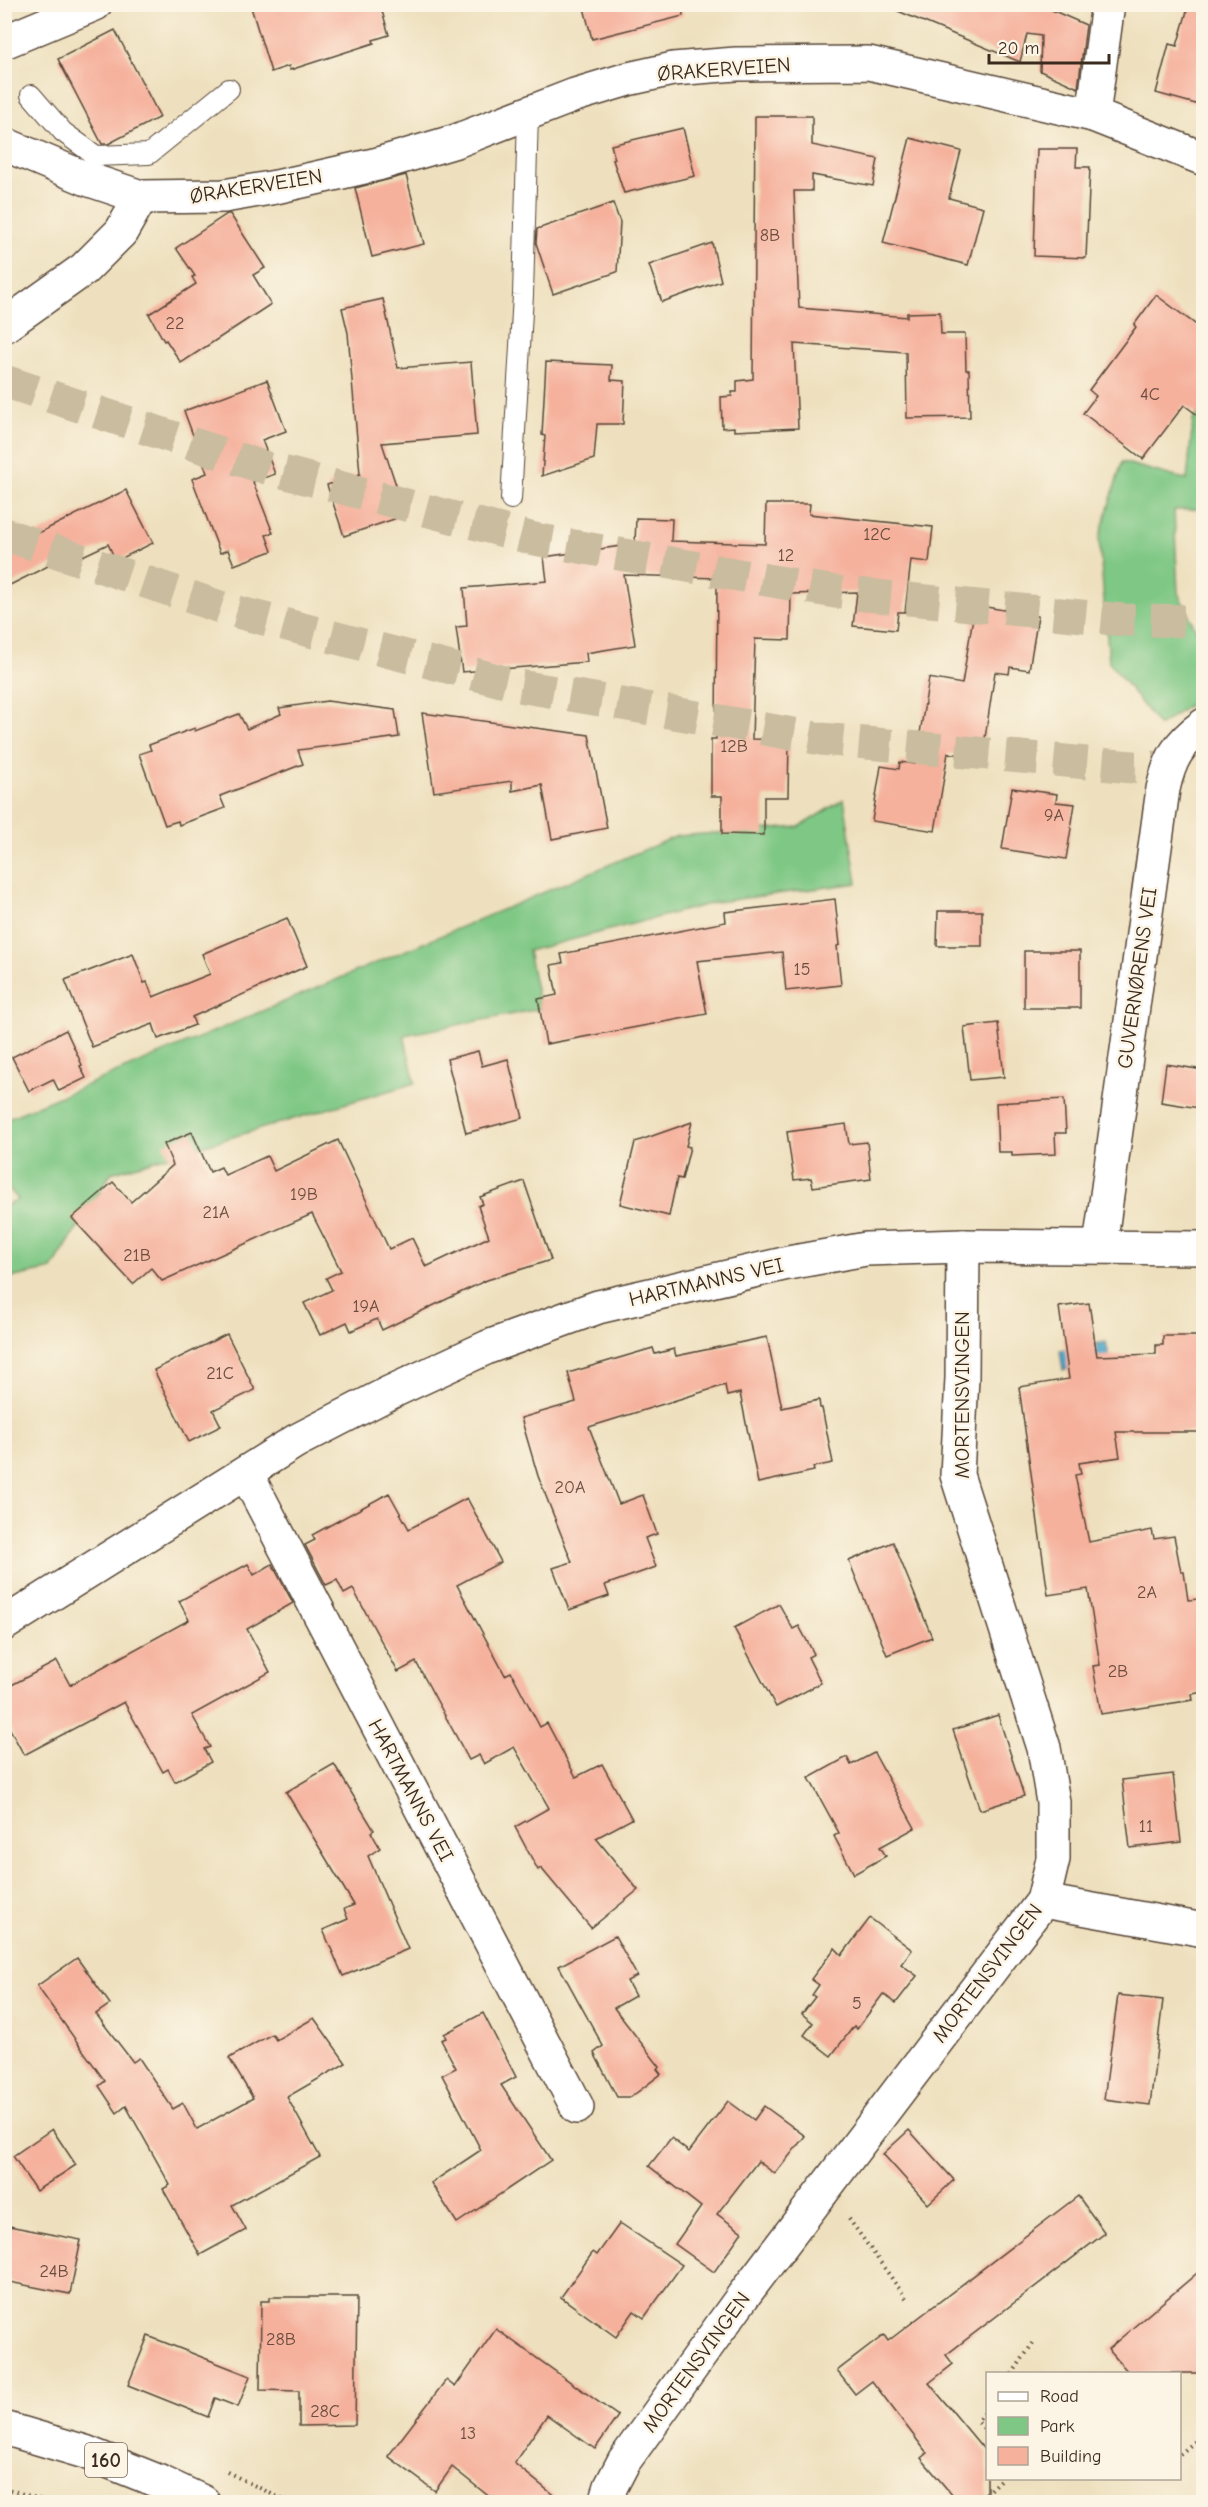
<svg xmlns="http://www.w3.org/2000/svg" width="1208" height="2507" font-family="'Comic Neue',sans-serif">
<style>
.green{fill:#7ec784;stroke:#5c7851;stroke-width:1.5}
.water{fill:#49a5c7;stroke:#426872;stroke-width:1.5}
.building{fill:#f5b19c}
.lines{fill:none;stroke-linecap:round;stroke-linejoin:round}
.highway-tunnel{stroke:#cabc9e;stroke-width:33;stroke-dasharray:33 16;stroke-linecap:butt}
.lane-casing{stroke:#564536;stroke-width:22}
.street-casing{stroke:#564536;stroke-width:36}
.primary-casing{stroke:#564536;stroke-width:36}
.path{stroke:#564536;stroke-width:4;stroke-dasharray:1.5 4.5;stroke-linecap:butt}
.lane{stroke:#fff;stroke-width:20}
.street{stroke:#fff;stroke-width:33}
.primary{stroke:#fff;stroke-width:33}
.labels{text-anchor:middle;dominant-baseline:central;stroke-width:5;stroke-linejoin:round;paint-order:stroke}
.number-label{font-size:18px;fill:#6a4c3e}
.shield{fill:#fcf5e5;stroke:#75675a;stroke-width:1.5}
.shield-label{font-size:20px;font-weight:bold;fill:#3b2a1e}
.street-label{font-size:21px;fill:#3b2a1e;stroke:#fcf5e5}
</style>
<rect width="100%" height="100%" fill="#fcf5e5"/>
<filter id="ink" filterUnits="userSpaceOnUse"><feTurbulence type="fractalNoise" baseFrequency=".0167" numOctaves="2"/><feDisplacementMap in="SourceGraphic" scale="12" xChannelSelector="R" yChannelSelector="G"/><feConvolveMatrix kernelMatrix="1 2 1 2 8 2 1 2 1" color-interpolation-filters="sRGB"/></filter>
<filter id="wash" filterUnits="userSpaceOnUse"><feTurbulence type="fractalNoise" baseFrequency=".008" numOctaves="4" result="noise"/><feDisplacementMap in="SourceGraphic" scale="24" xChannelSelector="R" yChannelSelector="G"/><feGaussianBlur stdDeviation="1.35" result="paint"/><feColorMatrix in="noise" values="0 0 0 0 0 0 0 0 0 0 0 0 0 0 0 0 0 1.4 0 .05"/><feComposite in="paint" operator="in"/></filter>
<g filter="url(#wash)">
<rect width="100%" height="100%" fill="#eee0be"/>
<g class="green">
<path d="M 1203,406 L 1203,509 L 1174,510 L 1178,593 L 1201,640 L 1203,640 L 1203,695 L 1159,726 L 1109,662 L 1099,539 L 1122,462 L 1187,480 L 1193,420 Z"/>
<path d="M 844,799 L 857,883 L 717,902 L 528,951 L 540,1009 L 404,1035 L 415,1083 L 111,1173 L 52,1269 L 5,1279 L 4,1207 L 18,1199 L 5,1185 L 5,1115 L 11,1117 L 677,836 L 799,827 Z"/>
</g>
<path class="water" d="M 1106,1342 L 1110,1362 L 1063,1370 L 1060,1350 Z"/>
<g id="blocks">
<g class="building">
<path d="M 250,4 L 380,4 L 389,35 L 373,40 L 374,43 L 290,70 L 289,66 L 271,72 Z"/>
<path d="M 583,4 L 682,4 L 683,16 L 592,39 Z"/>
<path d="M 881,4 L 1038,4 L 1086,25 L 1078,88 L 1040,71 L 1041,36 L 1027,34 L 1020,62 Z"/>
<path d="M 1189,4 L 1203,4 L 1203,106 L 1156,93 L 1169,44 L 1177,46 Z"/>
<path d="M 115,30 L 160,117 L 108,144 L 102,144 L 58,59 Z"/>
<path d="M 755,116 L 812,116 L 812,145 L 878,159 L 873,186 L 812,175 L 812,191 L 794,191 L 799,308 L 907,317 L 907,313 L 940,312 L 941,334 L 965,334 L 966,370 L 969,370 L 970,417 L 907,418 L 906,352 L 794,344 L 798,428 L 734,431 L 734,427 L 722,428 L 721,397 L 732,396 L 732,392 L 737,392 L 737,381 L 753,379 Z"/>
<path d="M 683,128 L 695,176 L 624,193 L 613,160 L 615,159 L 611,145 Z"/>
<path d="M 910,138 L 961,151 L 949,198 L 983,207 L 968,265 L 883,243 Z"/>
<path d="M 1037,149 L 1077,149 L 1076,167 L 1090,167 L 1086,258 L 1034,256 Z"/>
<path d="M 406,175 L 424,244 L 372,257 L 355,188 Z"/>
<path d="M 613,203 L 620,222 L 617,272 L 553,294 L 536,243 L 537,229 Z"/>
<path d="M 227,214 L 230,214 L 265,268 L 253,275 L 271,304 L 181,363 L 166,340 L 164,341 L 149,314 L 196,284 L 192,277 L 195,276 L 176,248 Z"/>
<path d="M 712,243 L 721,281 L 662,302 L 649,265 Z"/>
<path d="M 1156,295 L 1203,330 L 1203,419 L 1184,405 L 1143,459 L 1083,413 L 1096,396 L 1089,390 L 1136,327 L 1134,325 Z"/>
<path d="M 383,299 L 398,368 L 471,362 L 477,435 L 382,443 L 406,515 L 344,536 L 327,485 L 360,474 L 348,333 L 342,308 Z"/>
<path d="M 546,362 L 612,365 L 611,380 L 625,381 L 623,424 L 597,424 L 594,459 L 542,476 L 545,436 L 542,435 Z"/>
<path d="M 267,380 L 286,431 L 262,440 L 275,474 L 253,482 L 273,533 L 266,535 L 272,551 L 234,565 L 228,550 L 220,553 L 192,479 L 207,473 L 184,411 Z"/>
<path d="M 126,490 L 153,543 L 116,561 L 108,544 L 72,561 L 70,555 L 4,588 L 4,550 Z"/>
<path d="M 766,504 L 810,504 L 809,514 L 933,527 L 929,562 L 911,560 L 905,612 L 898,612 L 896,630 L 853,626 L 857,592 L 791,594 L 790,640 L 755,639 L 752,739 L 789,740 L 788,797 L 764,797 L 764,835 L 722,834 L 722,796 L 711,796 L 711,739 L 716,739 L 717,578 L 624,575 L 635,645 L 586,653 L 587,662 L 462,672 L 456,627 L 467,626 L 464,588 L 547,581 L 544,557 L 635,544 L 636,518 L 672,519 L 671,541 L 765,544 Z"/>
<path d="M 975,605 L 1038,616 L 1029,670 L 1010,667 L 1009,674 L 995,672 L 982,758 L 948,753 L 935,831 L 872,821 L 881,766 L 899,769 L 900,762 L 915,764 L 929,678 L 962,684 Z"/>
<path d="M 327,701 L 395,710 L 399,737 L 298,750 L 303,764 L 220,796 L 225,808 L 179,825 L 178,821 L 165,825 L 139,754 L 151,750 L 149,745 L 184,732 L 195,728 L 195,731 L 239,714 L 247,729 L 281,714 L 279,708 Z"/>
<path d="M 422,713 L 589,735 L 607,828 L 552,839 L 542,785 L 512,791 L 512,781 L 434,792 Z"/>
<path d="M 1012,788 L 1057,794 L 1056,802 L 1075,804 L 1066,859 L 1002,849 Z"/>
<path d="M 835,899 L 840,945 L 837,946 L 841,985 L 786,991 L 782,952 L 697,961 L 707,1014 L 546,1044 L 538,999 L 557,995 L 551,965 L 563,963 L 561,954 L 726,922 L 725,912 Z"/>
<path d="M 938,911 L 982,911 L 982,946 L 937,946 Z"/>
<path d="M 287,918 L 307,966 L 192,1017 L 195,1025 L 158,1039 L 153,1024 L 92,1047 L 65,980 L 133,954 L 144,983 L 147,982 L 153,997 L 210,974 L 202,954 Z"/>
<rect x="1024" y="951" width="56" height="57"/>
<path d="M 998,1023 L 1004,1077 L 970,1080 L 964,1027 Z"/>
<path d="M 66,1030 L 82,1065 L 80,1066 L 86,1078 L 59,1091 L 53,1079 L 29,1091 L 12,1057 Z"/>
<path d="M 478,1051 L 482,1066 L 508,1059 L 523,1118 L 466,1133 L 447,1059 Z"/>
<path d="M 1166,1064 L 1203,1070 L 1199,1108 L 1161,1102 Z"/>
<path d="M 1064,1099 L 1066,1133 L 1055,1133 L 1056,1154 L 1012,1156 L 1012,1152 L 998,1152 L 996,1103 Z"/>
<path d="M 692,1122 L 686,1146 L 690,1147 L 682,1179 L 677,1178 L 669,1216 L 620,1204 L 635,1142 Z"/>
<path d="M 846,1124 L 849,1144 L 867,1142 L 871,1179 L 813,1187 L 811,1178 L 794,1180 L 787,1132 Z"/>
<path d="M 192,1132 L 210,1172 L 221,1167 L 225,1175 L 267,1156 L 274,1171 L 338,1140 L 389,1249 L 412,1238 L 426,1267 L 489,1237 L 478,1206 L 483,1204 L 480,1197 L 524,1181 L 551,1260 L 487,1280 L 382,1330 L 377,1319 L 351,1331 L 347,1322 L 320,1335 L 304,1303 L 332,1290 L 326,1278 L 341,1271 L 312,1214 L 162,1281 L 151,1268 L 133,1284 L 72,1218 L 113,1182 L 131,1202 L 173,1165 L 164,1144 Z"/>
<path d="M 1089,1303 L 1097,1356 L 1156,1354 L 1156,1345 L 1163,1345 L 1163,1336 L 1203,1336 L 1203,1417 L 1200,1417 L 1201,1432 L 1116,1432 L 1120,1457 L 1079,1463 L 1081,1474 L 1075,1475 L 1089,1542 L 1152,1530 L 1154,1539 L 1174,1536 L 1181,1572 L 1184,1572 L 1188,1600 L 1199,1599 L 1203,1632 L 1203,1692 L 1192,1694 L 1193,1700 L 1101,1714 L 1093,1666 L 1100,1665 L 1088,1589 L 1048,1595 L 1019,1387 L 1069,1379 L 1059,1307 Z"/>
<path d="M 227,1334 L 255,1390 L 213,1410 L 221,1426 L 189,1442 L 154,1370 Z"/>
<path d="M 767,1337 L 782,1408 L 819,1400 L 820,1408 L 822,1408 L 833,1463 L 813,1467 L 814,1471 L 758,1483 L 740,1393 L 727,1396 L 725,1385 L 589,1427 L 619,1504 L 643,1495 L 657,1534 L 645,1538 L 656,1567 L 605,1585 L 609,1596 L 569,1610 L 553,1568 L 572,1562 L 538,1476 L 521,1418 L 576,1402 L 568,1373 L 653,1348 L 655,1354 L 674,1349 L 676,1356 Z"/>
<path d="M 389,1493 L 409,1529 L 467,1498 L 501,1562 L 457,1585 L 505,1675 L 511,1672 L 540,1727 L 547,1723 L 576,1777 L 602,1764 L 632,1819 L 596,1838 L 638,1890 L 591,1928 L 541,1868 L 538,1870 L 515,1827 L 549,1808 L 514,1747 L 484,1764 L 479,1755 L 469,1760 L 416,1662 L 398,1672 L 353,1589 L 344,1594 L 337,1580 L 326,1585 L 305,1545 L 315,1540 L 312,1535 Z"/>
<path d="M 893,1542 L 932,1637 L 887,1655 L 849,1561 Z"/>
<path d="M 248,1564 L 254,1575 L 272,1564 L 293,1603 L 247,1629 L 270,1672 L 192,1715 L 210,1747 L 204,1749 L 211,1762 L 175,1782 L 168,1769 L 163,1772 L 124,1702 L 24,1755 L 4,1718 L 4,1689 L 57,1661 L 70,1685 L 189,1620 L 179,1601 Z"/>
<path d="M 779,1604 L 793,1629 L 799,1626 L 814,1654 L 808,1657 L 821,1683 L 776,1707 L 734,1628 Z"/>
<path d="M 998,1715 L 1024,1796 L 980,1810 L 953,1730 Z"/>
<path d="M 874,1753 L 915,1828 L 880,1847 L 886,1856 L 854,1874 L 834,1836 L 839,1833 L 809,1778 L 847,1757 L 851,1765 Z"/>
<path d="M 334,1764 L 374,1830 L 371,1832 L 380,1848 L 368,1856 L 408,1949 L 343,1976 L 323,1930 L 348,1919 L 344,1909 L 354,1905 L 286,1792 Z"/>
<path d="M 1173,1774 L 1181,1842 L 1130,1848 L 1122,1780 Z"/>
<path d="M 870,1918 L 912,1950 L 901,1964 L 917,1976 L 896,2003 L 883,1994 L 857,2029 L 854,2026 L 831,2056 L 804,2035 L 813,2023 L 802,2014 L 815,1997 L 812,1995 L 819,1985 L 811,1979 L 835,1948 L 842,1955 Z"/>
<path d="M 615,1936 L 637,1976 L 627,1981 L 635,1996 L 614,2008 L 660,2067 L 657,2069 L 661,2074 L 631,2097 L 617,2097 L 594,2053 L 603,2046 L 559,1966 Z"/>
<path d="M 77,1958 L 110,2004 L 96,2014 L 133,2062 L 139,2058 L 173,2109 L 183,2103 L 197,2129 L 253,2098 L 229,2058 L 272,2034 L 276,2040 L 314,2018 L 346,2063 L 287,2097 L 320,2157 L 232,2205 L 246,2230 L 200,2255 L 163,2189 L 170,2185 L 126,2106 L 117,2113 L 99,2086 L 105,2081 L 37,1986 Z"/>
<path d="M 1118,1995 L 1163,2000 L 1150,2105 L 1104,2099 Z"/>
<path d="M 483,2013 L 516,2077 L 501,2085 L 551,2160 L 457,2223 L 431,2183 L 481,2150 L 442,2075 L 456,2068 L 441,2040 L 446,2038 L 444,2034 Z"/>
<path d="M 728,2101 L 754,2120 L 764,2106 L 805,2136 L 775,2174 L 758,2161 L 717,2214 L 742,2232 L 714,2272 L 675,2244 L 701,2207 L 649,2166 L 671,2138 L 689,2152 Z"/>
<path d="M 52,2129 L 76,2165 L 36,2191 L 13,2156 Z"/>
<path d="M 909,2130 L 954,2180 L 928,2204 L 883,2154 Z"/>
<path d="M 1078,2196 L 1105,2233 L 946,2355 L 953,2364 L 929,2383 L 987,2453 L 987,2502 L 958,2502 L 921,2458 L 927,2453 L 872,2381 L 855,2394 L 837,2371 L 884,2335 L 888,2341 Z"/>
<path d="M 620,2223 L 682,2265 L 644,2318 L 634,2311 L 616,2337 L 561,2297 L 593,2252 L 597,2255 Z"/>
<path d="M 4,2225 L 81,2240 L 70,2294 L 4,2281 Z"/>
<path d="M 1203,2268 L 1203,2373 L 1129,2373 L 1108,2349 Z"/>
<path d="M 270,2297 L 357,2297 L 355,2425 L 299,2426 L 299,2391 L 260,2390 L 261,2301 L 270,2301 Z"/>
<path d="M 496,2329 L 618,2416 L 595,2449 L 547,2415 L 514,2463 L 562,2502 L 496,2502 L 452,2467 L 435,2491 L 388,2456 L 446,2380 L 455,2387 Z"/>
<path d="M 148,2336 L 250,2376 L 238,2407 L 215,2398 L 208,2417 L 128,2385 Z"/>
</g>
</g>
</g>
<g filter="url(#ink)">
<use href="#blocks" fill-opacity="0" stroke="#564536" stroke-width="1.5"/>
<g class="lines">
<g class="highway-tunnel">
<path d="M 4,381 L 256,465 L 534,539 L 835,592 L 1124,620 L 1204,621"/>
<path d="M 4,534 L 226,609 L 520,686 L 821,739 L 1132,767 L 1204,768"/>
</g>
<g class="lane-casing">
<g id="lane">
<path d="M 31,95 L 63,132 L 96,156"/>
<path d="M 87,179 L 96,156 L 149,154 L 229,89"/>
<path d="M 511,499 L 523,295 L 528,114"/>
</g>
</g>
<g class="street-casing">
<g id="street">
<path d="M 4,42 L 95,4"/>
<path d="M 1093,115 L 1108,4"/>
<path d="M 4,144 L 87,179 L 141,197 L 224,196 L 276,187 L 378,164 L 456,141 L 575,95 L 628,79 L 673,69 L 736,64 L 869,63 L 1093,115 L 1204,159"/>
<path d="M 4,326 L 84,269 L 121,232 L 141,197"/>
<path d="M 1100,1246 L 1163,789 C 1170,758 1178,744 1204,725"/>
<path d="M 246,1473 L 577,2107"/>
<path d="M 4,1624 L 296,1441 L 391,1392 L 488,1347 L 598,1307 L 788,1263 L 866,1249 L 963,1246 L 1204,1248"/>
<path d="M 1043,1901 L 1204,1930"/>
<path d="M 606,2502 L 611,2486 L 624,2461 L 743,2296 L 1043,1901 L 1053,1859 L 1053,1802 L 1044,1748 L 957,1475 L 962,1378 L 963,1246"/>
</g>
</g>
<g class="primary-casing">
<path id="primary" d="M 4,2428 L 85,2452 L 160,2482 L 203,2502"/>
</g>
<g class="path">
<path d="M 849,2219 L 906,2298"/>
<path d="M 1012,2374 L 1033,2343"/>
<path d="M 988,2408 L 978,2422 L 988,2433"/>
<path d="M 1180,2454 L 1204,2434"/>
<path d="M 227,2472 L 288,2502"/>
<path d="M 4,2488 L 49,2502"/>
<path d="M 977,2502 L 1002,2478"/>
</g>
<use href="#lane" class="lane"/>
<use href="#street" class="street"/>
<use href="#primary" class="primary"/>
</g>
</g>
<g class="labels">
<g class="number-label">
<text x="770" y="235">8B</text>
<text x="175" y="323">22</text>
<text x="1150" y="394">4C</text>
<text x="877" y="534">12C</text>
<text x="786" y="555">12</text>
<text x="734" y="746">12B</text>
<text x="1054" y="815">9A</text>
<text x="802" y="969">15</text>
<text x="304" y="1194">19B</text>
<text x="216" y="1212">21A</text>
<text x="137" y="1255">21B</text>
<text x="366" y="1306">19A</text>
<text x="220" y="1373">21C</text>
<text x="570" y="1487">20A</text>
<text x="1147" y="1592">2A</text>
<text x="1118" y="1671">2B</text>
<text x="1146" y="1826">11</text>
<text x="857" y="2003">5</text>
<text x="54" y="2271">24B</text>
<text x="281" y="2339">28B</text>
<text x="325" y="2411">28C</text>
<text x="468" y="2433">13</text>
</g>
<rect class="shield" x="85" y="2443" width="42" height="34" rx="4.5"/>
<g class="shield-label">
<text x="106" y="2460">160</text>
</g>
<g class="street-label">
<text transform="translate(724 69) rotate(-4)">ØRAKERVEIEN</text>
<text transform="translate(256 186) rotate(-9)">ØRAKERVEIEN</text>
<text transform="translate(1137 978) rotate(-82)">GUVERNØRENS VEI</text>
<text transform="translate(706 1282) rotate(-13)">HARTMANNS VEI</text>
<text transform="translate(962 1395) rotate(-90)">MORTENSVINGEN</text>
<text transform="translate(411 1790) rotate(62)">HARTMANNS VEI</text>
<text transform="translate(987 1973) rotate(-53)">MORTENSVINGEN</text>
<text transform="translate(696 2362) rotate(-54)">MORTENSVINGEN</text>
</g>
</g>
<rect width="1208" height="2507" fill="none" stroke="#fcf5e5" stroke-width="24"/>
<rect x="986" y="2372" width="195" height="108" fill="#fcf5e5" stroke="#afa495" stroke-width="1.5"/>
<rect x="998" y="2392" width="30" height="9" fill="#ffffff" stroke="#afa495" stroke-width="1.5"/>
<text x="1040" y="2402" font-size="18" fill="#3b2a1e">Road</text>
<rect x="998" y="2417" width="30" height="18" fill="#7ec784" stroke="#afa495" stroke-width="1.5"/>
<text x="1040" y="2432" font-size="18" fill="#3b2a1e">Park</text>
<rect x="998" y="2447" width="30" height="18" fill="#f5b19c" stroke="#afa495" stroke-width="1.5"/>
<text x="1040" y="2462" font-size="18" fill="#3b2a1e">Building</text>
<path d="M989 54v9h120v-9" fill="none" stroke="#3b2a1e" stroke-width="3"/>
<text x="998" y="54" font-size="18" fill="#3b2a1e" stroke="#fcf5e5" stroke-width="4.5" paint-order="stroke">20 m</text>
</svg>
